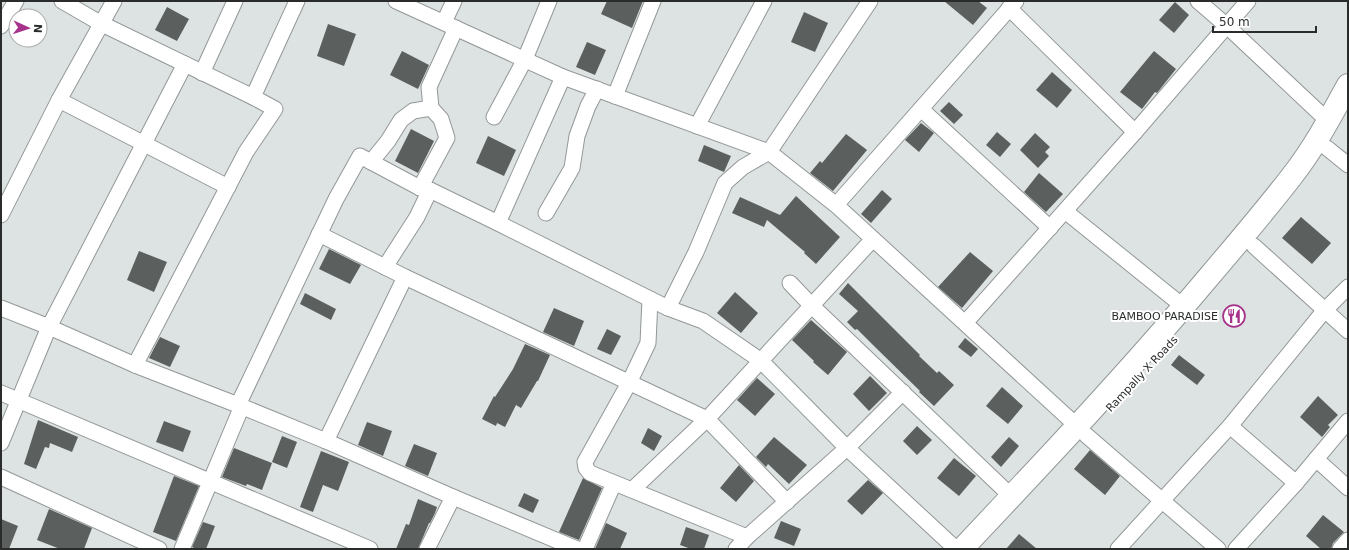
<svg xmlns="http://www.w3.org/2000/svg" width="1349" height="550" font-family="'DejaVu Sans',sans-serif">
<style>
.building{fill:#5b605f}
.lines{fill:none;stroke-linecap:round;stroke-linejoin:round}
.minor-casing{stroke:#929897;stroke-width:17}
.secondary-casing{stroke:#929897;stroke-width:24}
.minor{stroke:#fff;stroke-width:15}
.secondary{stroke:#fff;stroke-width:22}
.labels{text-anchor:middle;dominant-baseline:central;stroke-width:4;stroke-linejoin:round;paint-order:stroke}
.poi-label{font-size:11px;fill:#292c2b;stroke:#fff;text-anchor:end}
.street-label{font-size:11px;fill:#292c2b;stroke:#fff}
</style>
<rect width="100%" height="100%" fill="#dde3e2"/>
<g class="building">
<path d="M 607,1 L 643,1 L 632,28 L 601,14 Z"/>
<path d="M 944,1 L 978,1 L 987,8 L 973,25 Z"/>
<path d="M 1175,2 L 1189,15 L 1174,33 L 1159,20 Z"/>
<path d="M 167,7 L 189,19 L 177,41 L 155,30 Z"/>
<path d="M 804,12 L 828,23 L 815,52 L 791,42 Z"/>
<path d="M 328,24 L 356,34 L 344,66 L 317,56 Z"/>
<path d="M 587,42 L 606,50 L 595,75 L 576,67 Z"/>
<path d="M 402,51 L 429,65 L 418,89 L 390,75 Z"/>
<path d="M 1154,51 L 1176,69 L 1157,93 L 1155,92 L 1142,109 L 1120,92 Z"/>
<path d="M 1052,72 L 1072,90 L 1057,108 L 1036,90 Z"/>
<path d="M 949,102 L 963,115 L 954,124 L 940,111 Z"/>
<path d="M 921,123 L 934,133 L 919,152 L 905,140 Z"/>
<path d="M 411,129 L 434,141 L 418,173 L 395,161 Z"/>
<path d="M 997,132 L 1011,144 L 1000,157 L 986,145 Z"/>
<path d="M 1035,133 L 1050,147 L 1045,152 L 1049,156 L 1038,168 L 1020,150 Z"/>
<path d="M 846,134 L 867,150 L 833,191 L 810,173 L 820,161 L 822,163 Z"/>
<path d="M 488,136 L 516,150 L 504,176 L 476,163 Z"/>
<path d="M 704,145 L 731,156 L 724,172 L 698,161 Z"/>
<path d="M 1039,173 L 1063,194 L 1046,212 L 1024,192 Z"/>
<path d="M 882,190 L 892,199 L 871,223 L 861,214 Z"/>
<path d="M 796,196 L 840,237 L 816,264 L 804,253 L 805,252 L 767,220 L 764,227 L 732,213 L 740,197 L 780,215 Z"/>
<path d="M 1301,217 L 1331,243 L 1312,264 L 1282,238 Z"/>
<path d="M 329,249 L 361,265 L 350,284 L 319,269 Z"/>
<path d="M 139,251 L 167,262 L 154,292 L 127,280 Z"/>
<path d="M 970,252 L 993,271 L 962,308 L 938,287 Z"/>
<path d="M 848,283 L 920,355 L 919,356 L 937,373 L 939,371 L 954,385 L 934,406 L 919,392 L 920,391 L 874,346 L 857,329 L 855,330 L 847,322 L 858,311 L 839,294 Z"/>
<path d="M 735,292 L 758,313 L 741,333 L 717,313 Z"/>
<path d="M 305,293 L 336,309 L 331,320 L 300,304 Z"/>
<path d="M 554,308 L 584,321 L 574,346 L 543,332 Z"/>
<path d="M 811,320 L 847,352 L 828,375 L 813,362 L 814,361 L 792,340 Z"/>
<path d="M 607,329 L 621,336 L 611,355 L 597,349 Z"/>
<path d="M 160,337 L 180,346 L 170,367 L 149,358 Z"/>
<path d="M 965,338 L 978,349 L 971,357 L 958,347 Z"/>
<path d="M 525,344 L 550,355 L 538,381 L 537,381 L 521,408 L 516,405 L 505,427 L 497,423 L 496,426 L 482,419 L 494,396 L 495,397 L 513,369 Z"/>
<path d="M 1179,355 L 1205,375 L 1197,385 L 1171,365 Z"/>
<path d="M 870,376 L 887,393 L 869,411 L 853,394 Z"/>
<path d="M 757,378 L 775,394 L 755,416 L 737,400 Z"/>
<path d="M 1002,387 L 1023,406 L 1008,424 L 986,406 Z"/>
<path d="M 1318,396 L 1338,415 L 1328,425 L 1330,427 L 1322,437 L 1300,417 Z"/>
<path d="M 38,420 L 78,437 L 72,452 L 50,443 L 49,448 L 45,447 L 36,469 L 24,464 Z"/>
<path d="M 164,421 L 191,431 L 183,452 L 156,442 Z"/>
<path d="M 367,422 L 392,431 L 383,456 L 358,445 Z"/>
<path d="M 917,426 L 932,440 L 917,455 L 903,441 Z"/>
<path d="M 648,428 L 662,436 L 654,451 L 641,443 Z"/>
<path d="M 282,436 L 297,442 L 287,468 L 272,462 Z"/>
<path d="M 774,437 L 807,465 L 789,484 L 768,464 L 766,467 L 756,457 Z"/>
<path d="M 1009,437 L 1019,446 L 1001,467 L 991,457 Z"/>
<path d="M 414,444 L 437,453 L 428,476 L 405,466 Z"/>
<path d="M 234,448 L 272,463 L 262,490 L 247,484 L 246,486 L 222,477 Z"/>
<path d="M 1090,450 L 1120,476 L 1105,495 L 1074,469 Z"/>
<path d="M 321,451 L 349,462 L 338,491 L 323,485 L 313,512 L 300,507 Z"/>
<path d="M 954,458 L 976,476 L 959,496 L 937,478 Z"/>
<path d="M 739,465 L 754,481 L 736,502 L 720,488 Z"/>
<path d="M 174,476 L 199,486 L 176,541 L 153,532 Z"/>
<path d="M 583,478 L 602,488 L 579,540 L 559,532 Z"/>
<path d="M 868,480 L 883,493 L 862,515 L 847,501 Z"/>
<path d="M 524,493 L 539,500 L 533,513 L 518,506 Z"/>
<path d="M 418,499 L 437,507 L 435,513 L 430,523 L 429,523 L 418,549 L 396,549 L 406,524 L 409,525 Z"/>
<path d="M 49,509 L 92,528 L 84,549 L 60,549 L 37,540 Z"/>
<path d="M 1323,515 L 1344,532 L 1333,543 L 1331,549 L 1321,549 L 1306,536 Z"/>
<path d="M 1,519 L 18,526 L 9,549 L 1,549 Z"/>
<path d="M 781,521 L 801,529 L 794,546 L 774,538 Z"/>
<path d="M 203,522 L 215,526 L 206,549 L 196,549 L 192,547 Z"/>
<path d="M 606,523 L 627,533 L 620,549 L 595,549 Z"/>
<path d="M 686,527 L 709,535 L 704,549 L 691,549 L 680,545 Z"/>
<path d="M 1019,534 L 1037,549 L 1006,549 Z"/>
</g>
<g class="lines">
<g class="minor-casing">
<g id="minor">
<path d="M 62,1 L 100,23 L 253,97"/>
<path d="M 396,1 L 563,77 L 769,152 L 836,205 L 1077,426"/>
<path d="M 1198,1 L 1227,26 L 1328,121"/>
<path d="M 1009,8 L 1135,132"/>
<path d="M 444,22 L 454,1"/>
<path d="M 1,26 L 16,1"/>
<path d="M 202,73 L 235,1"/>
<path d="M 615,96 L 653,1"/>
<path d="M 59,100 L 228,187"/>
<path d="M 921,109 L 1050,228"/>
<path d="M 494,117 L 525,59 L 549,1"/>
<path d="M 697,126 L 764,1"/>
<path d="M 1327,148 L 1348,165"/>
<path d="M 371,162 L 388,141 L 401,120 L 413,111 L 431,108"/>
<path d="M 420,188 L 447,138 L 441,119 L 431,108 L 429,87 L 456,28"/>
<path d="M 836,205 L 1016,1"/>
<path d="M 1065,211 L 1184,307"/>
<path d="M 546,213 L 572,168 L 577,136 L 588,106 L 597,89"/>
<path d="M 1,215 L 59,100 L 114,1"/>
<path d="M 498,223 L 563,77"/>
<path d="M 319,234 L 405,277 L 707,419 L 787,502"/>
<path d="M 1254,246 L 1348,331"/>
<path d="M 385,267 L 417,217 L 430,190"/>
<path d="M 790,283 L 812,306 L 1011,496"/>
<path d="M 650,299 L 648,343 L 629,383 L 585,462 L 586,468 L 590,473 L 747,537"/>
<path d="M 1,308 L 49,327 L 135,365 L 238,405 L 326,441 L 453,497 L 577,549"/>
<path d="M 668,308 L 696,252 L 725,183 L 743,167 L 769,152 L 870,1"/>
<path d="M 965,323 L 1135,132 L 1248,1"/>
<path d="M 135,365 L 246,152 L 275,109 L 253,97 L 297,1"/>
<path d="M 1,393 L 370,549"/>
<path d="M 238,405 L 336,199 L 360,156 L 420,188 L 430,190 L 498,223 L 668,308 L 703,321 L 760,360 L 847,448 L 956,549"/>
<path d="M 1230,426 L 1296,483"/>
<path d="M 1086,435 L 1218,549"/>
<path d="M 326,441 L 405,277"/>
<path d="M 1,443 L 49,327 L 185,64"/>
<path d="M 1316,459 L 1348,488"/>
<path d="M 1,477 L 159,549"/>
<path d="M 632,490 L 707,419 L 873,239"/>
<path d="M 182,549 L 242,406"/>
<path d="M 427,549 L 453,497"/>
<path d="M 585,549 L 614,483"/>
<path d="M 736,549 L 747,537 L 847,448 L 903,392"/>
<path d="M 1118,549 L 1230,426 L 1324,311 L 1348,287"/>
<path d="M 1236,549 L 1296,483 L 1348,421"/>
<path d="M 1340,549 L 1348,540"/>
</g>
</g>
<g class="secondary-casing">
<path id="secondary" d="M 962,549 C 1045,461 1129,372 1207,279 C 1236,245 1265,211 1292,176 C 1314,148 1331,116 1348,85"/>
</g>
<use href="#minor" class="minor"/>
<use href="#secondary" class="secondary"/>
</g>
<defs>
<g id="restaurant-ring" transform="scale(1.15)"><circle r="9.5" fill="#fff" stroke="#a7328b" stroke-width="1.5"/><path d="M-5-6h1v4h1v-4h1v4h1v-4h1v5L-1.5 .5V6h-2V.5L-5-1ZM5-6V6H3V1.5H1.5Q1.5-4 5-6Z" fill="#a7328b"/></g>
</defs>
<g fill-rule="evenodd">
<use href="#restaurant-ring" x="1234" y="316"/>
</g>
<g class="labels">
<g class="poi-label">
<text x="1218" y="316">BAMBOO PARADISE</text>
</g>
<g class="street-label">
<text transform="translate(1142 374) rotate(-47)">Rampally X Roads</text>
</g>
</g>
<rect width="1349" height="550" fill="none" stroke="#292c2b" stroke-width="4"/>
<g transform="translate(28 28) rotate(93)"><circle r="19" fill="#ffffff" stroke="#a9abaa"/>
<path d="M0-3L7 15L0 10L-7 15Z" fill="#a7328b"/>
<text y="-6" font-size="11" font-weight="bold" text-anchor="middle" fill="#292c2b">N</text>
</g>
<path d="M1213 26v6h103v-6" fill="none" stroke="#292c2b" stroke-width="2"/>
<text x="1219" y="26" font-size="12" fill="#292c2b" stroke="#ffffff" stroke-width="3" paint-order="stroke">50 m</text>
</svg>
